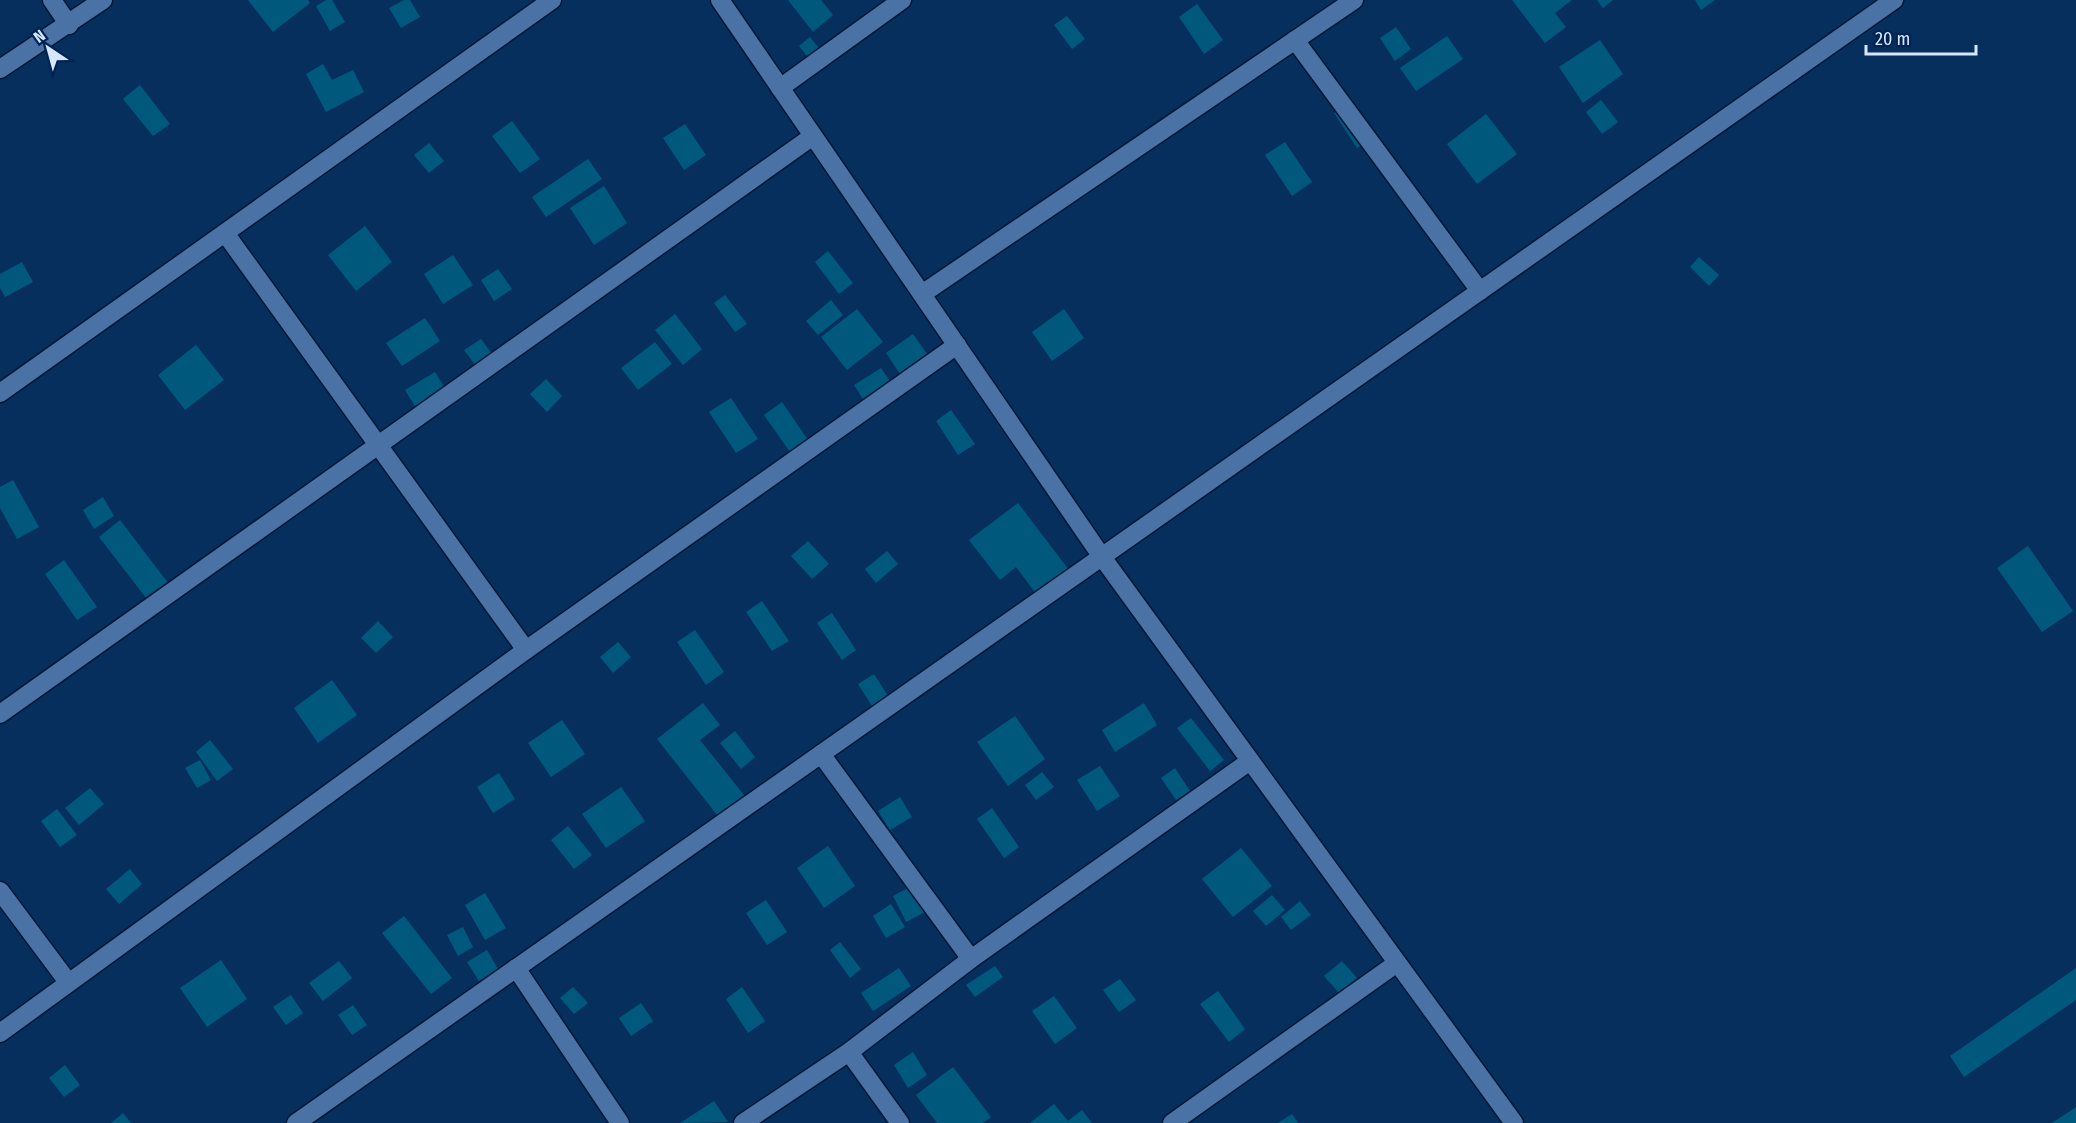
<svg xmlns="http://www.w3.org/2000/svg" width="2076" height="1123" font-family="'Fira Sans Condensed',sans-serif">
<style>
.building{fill:#00597d}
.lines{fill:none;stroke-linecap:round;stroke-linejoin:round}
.minor-casing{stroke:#001738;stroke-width:21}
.minor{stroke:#4a72a5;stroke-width:18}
</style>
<rect width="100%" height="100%" fill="#062f5d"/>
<g class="building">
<path d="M 248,0 L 308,0 L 310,3 L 273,32 Z"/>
<path d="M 326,0 L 332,0 L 345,22 L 330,31 L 316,6 Z"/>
<path d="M 404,0 L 410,0 L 420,17 L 401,28 L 389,8 Z"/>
<path d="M 788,0 L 821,0 L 833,15 L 813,32 Z"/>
<path d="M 1512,0 L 1572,0 L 1555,13 L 1566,27 L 1545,43 Z"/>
<path d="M 1597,0 L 1613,0 L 1603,8 Z"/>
<path d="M 1695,0 L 1715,0 L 1701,10 Z"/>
<path d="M 1197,4 L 1223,40 L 1204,54 L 1179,17 Z"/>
<path d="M 1067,16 L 1085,39 L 1072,49 L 1054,25 Z"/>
<path d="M 1396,27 L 1411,49 L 1395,61 L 1380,38 Z"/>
<path d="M 1447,36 L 1463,59 L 1416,91 L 1400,68 Z"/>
<path d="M 810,37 L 829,61 L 818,70 L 799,46 Z"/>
<path d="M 1600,40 L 1623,74 L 1583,103 L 1559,67 Z"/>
<path d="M 323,64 L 332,80 L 353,70 L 364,92 L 326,112 L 306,74 Z"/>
<path d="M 140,85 L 170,124 L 153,136 L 123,99 Z"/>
<path d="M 1601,100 L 1618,122 L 1602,134 L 1586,112 Z"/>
<path d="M 1352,101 L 1375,136 L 1357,148 L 1334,113 Z"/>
<path d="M 1486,114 L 1517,154 L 1477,184 L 1447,144 Z"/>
<path d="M 512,121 L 540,159 L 520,173 L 492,136 Z"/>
<path d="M 685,124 L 706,155 L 684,170 L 663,138 Z"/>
<path d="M 1285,142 L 1312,182 L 1292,196 L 1265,155 Z"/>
<path d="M 429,143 L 444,161 L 429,173 L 414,155 Z"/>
<path d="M 588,159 L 602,179 L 546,217 L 532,197 Z"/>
<path d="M 604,186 L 627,223 L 594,245 L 570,208 Z"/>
<path d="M 365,226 L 392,262 L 356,291 L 328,255 Z"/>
<path d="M 828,251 L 853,283 L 839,294 L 815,262 Z"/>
<path d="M 453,255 L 473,285 L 443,304 L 424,274 Z"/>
<path d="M 1699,257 L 1719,275 L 1709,286 L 1690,267 Z"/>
<path d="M 22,262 L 33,282 L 5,297 L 0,288 L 0,274 Z"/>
<path d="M 498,269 L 512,289 L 494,301 L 481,280 Z"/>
<path d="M 725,295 L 747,324 L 735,332 L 714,303 Z"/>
<path d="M 831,300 L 843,315 L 818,335 L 806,321 Z"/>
<path d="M 857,309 L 883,342 L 847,370 L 821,337 Z"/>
<path d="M 1064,309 L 1084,338 L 1052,361 L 1032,332 Z"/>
<path d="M 675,314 L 702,349 L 683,365 L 655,330 Z"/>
<path d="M 425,318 L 440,341 L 402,366 L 386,343 Z"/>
<path d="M 913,334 L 932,361 L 904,380 L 886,353 Z"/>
<path d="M 481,339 L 495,358 L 478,369 L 464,350 Z"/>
<path d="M 655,342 L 672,364 L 638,390 L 621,368 Z"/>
<path d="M 196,345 L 224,380 L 185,410 L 158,375 Z"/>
<path d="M 881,368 L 893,386 L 867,405 L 854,385 Z"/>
<path d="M 435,372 L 446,390 L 416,408 L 405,390 Z"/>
<path d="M 546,379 L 562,396 L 547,412 L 530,394 Z"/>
<path d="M 731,398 L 758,439 L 736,453 L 709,412 Z"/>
<path d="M 782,402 L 808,440 L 790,452 L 764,415 Z"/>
<path d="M 951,410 L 975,444 L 958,455 L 936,421 Z"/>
<path d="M 13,480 L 39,527 L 17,539 L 0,508 L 0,487 Z"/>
<path d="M 103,497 L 114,516 L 94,529 L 83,510 Z"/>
<path d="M 1018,503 L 1069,570 L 1037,595 L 1016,567 L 1000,580 L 969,540 Z"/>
<path d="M 120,520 L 178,596 L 157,612 L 99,537 Z"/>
<path d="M 808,541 L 829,564 L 812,579 L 791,556 Z"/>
<path d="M 2028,546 L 2073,611 L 2042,632 L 1997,568 Z"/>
<path d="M 887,551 L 898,564 L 876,583 L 865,569 Z"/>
<path d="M 64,560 L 97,607 L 77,620 L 45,574 Z"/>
<path d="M 762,601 L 789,641 L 772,651 L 746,612 Z"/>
<path d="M 832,613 L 856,650 L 842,660 L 817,623 Z"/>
<path d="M 378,621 L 393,637 L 376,653 L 361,638 Z"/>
<path d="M 695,630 L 724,672 L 706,685 L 677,642 Z"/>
<path d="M 618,642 L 631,657 L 613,673 L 600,657 Z"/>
<path d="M 874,674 L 888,696 L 872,706 L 858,684 Z"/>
<path d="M 332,680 L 357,715 L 318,743 L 294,708 Z"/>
<path d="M 703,703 L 720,725 L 700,740 L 744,795 L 718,816 L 657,739 Z"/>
<path d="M 1144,703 L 1157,725 L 1115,752 L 1102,730 Z"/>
<path d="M 1015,716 L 1045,759 L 1008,786 L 977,742 Z"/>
<path d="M 1191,718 L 1224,760 L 1210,771 L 1177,728 Z"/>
<path d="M 562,720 L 585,754 L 551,777 L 528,743 Z"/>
<path d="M 735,731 L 755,757 L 741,769 L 720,743 Z"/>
<path d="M 210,740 L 233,769 L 217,781 L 196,752 Z"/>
<path d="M 200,760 L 211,780 L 197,788 L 185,768 Z"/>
<path d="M 1100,766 L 1120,796 L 1097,811 L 1077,780 Z"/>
<path d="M 1175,768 L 1190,791 L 1176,800 L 1161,778 Z"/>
<path d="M 1042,772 L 1054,787 L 1036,800 L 1025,785 Z"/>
<path d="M 499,773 L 515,799 L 493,813 L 477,787 Z"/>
<path d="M 621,787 L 645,821 L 606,848 L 582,814 Z"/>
<path d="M 90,788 L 104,804 L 79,825 L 65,808 Z"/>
<path d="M 900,797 L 912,817 L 890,830 L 878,811 Z"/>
<path d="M 992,808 L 1019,847 L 1004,858 L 977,819 Z"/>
<path d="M 57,809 L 77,835 L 60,847 L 41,821 Z"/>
<path d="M 568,826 L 592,855 L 574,869 L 551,840 Z"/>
<path d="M 828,846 L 855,886 L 824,908 L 797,868 Z"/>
<path d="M 1241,848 L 1272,886 L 1233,917 L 1202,879 Z"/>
<path d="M 130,869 L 142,884 L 119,904 L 106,889 Z"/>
<path d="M 913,885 L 927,911 L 906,922 L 893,896 Z"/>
<path d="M 485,893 L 506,928 L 485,940 L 465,905 Z"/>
<path d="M 1272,895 L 1285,910 L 1266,926 L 1253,911 Z"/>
<path d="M 766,900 L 787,932 L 767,945 L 746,913 Z"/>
<path d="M 1300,901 L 1311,915 L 1291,930 L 1281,917 Z"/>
<path d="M 891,904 L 905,927 L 886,938 L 873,916 Z"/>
<path d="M 404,916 L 452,978 L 431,994 L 382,933 Z"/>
<path d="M 463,927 L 473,947 L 458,956 L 447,935 Z"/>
<path d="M 840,942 L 861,969 L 850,978 L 830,950 Z"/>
<path d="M 487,950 L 498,969 L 479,981 L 467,962 Z"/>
<path d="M 221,960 L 247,999 L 207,1027 L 180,988 Z"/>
<path d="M 339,961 L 352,978 L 323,1001 L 309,983 Z"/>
<path d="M 1342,961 L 1357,978 L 1339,993 L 1324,976 Z"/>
<path d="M 995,966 L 1003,977 L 975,997 L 966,985 Z"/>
<path d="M 899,968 L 911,986 L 873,1011 L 861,993 Z"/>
<path d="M 2076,968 L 2076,1000 L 1964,1077 L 1950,1056 Z"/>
<path d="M 1120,979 L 1136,1000 L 1119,1012 L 1103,990 Z"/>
<path d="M 573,987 L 588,1003 L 574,1014 L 560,998 Z"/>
<path d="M 742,987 L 765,1021 L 748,1033 L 726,999 Z"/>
<path d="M 1218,991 L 1245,1029 L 1229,1042 L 1200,1004 Z"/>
<path d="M 291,995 L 303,1013 L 286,1025 L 273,1007 Z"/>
<path d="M 1054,996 L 1077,1028 L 1055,1044 L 1032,1011 Z"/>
<path d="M 641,1003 L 653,1021 L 631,1036 L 619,1018 Z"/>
<path d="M 353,1005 L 367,1025 L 352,1035 L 338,1015 Z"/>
<path d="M 913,1052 L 927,1075 L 908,1088 L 894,1065 Z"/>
<path d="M 65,1065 L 80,1085 L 64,1097 L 49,1078 Z"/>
<path d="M 953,1067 L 991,1117 L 983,1123 L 937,1123 L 916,1095 Z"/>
<path d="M 714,1101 L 728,1122 L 680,1123 Z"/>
<path d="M 1054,1104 L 1068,1121 L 1082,1110 L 1092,1123 L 1030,1123 Z"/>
<path d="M 2076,1107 L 2076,1123 L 2052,1123 Z"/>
<path d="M 123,1113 L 131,1123 L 111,1123 Z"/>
<path d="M 1292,1114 L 1298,1123 L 1278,1123 Z"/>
</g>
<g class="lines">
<g class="minor-casing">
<g id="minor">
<path d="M 52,0 L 69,25"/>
<path d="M 720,0 L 1102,557 L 1514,1123"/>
<path d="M 1295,40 L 1480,291"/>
<path d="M 0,69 L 103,0"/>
<path d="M 780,88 L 902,0"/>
<path d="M 225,233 L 526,650"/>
<path d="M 922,294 L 1354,0"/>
<path d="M 0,393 L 552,0"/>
<path d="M 0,714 L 813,136"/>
<path d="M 821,754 L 971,959"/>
<path d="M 0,891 L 68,982"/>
<path d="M 516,968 L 620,1123"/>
<path d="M 0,1033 L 526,650 L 957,345"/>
<path d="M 849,1052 L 900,1123"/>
<path d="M 296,1123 L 1894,0"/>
<path d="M 743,1123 L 849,1052 L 971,959 L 1250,761"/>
<path d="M 1172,1123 L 1397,963"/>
</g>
</g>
<use href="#minor" class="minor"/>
</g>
<g transform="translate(48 48) rotate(324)" stroke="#002451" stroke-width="4.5" paint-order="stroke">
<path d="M0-4.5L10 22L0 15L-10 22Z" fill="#d5e7fe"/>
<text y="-9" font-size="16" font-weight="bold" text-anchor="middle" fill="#d5e7fe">N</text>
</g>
<path d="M1866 45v9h110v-9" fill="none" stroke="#d5e7fe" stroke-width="3"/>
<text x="1875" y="45" font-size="18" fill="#d5e7fe" stroke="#002451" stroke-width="4.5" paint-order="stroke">20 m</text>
</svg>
